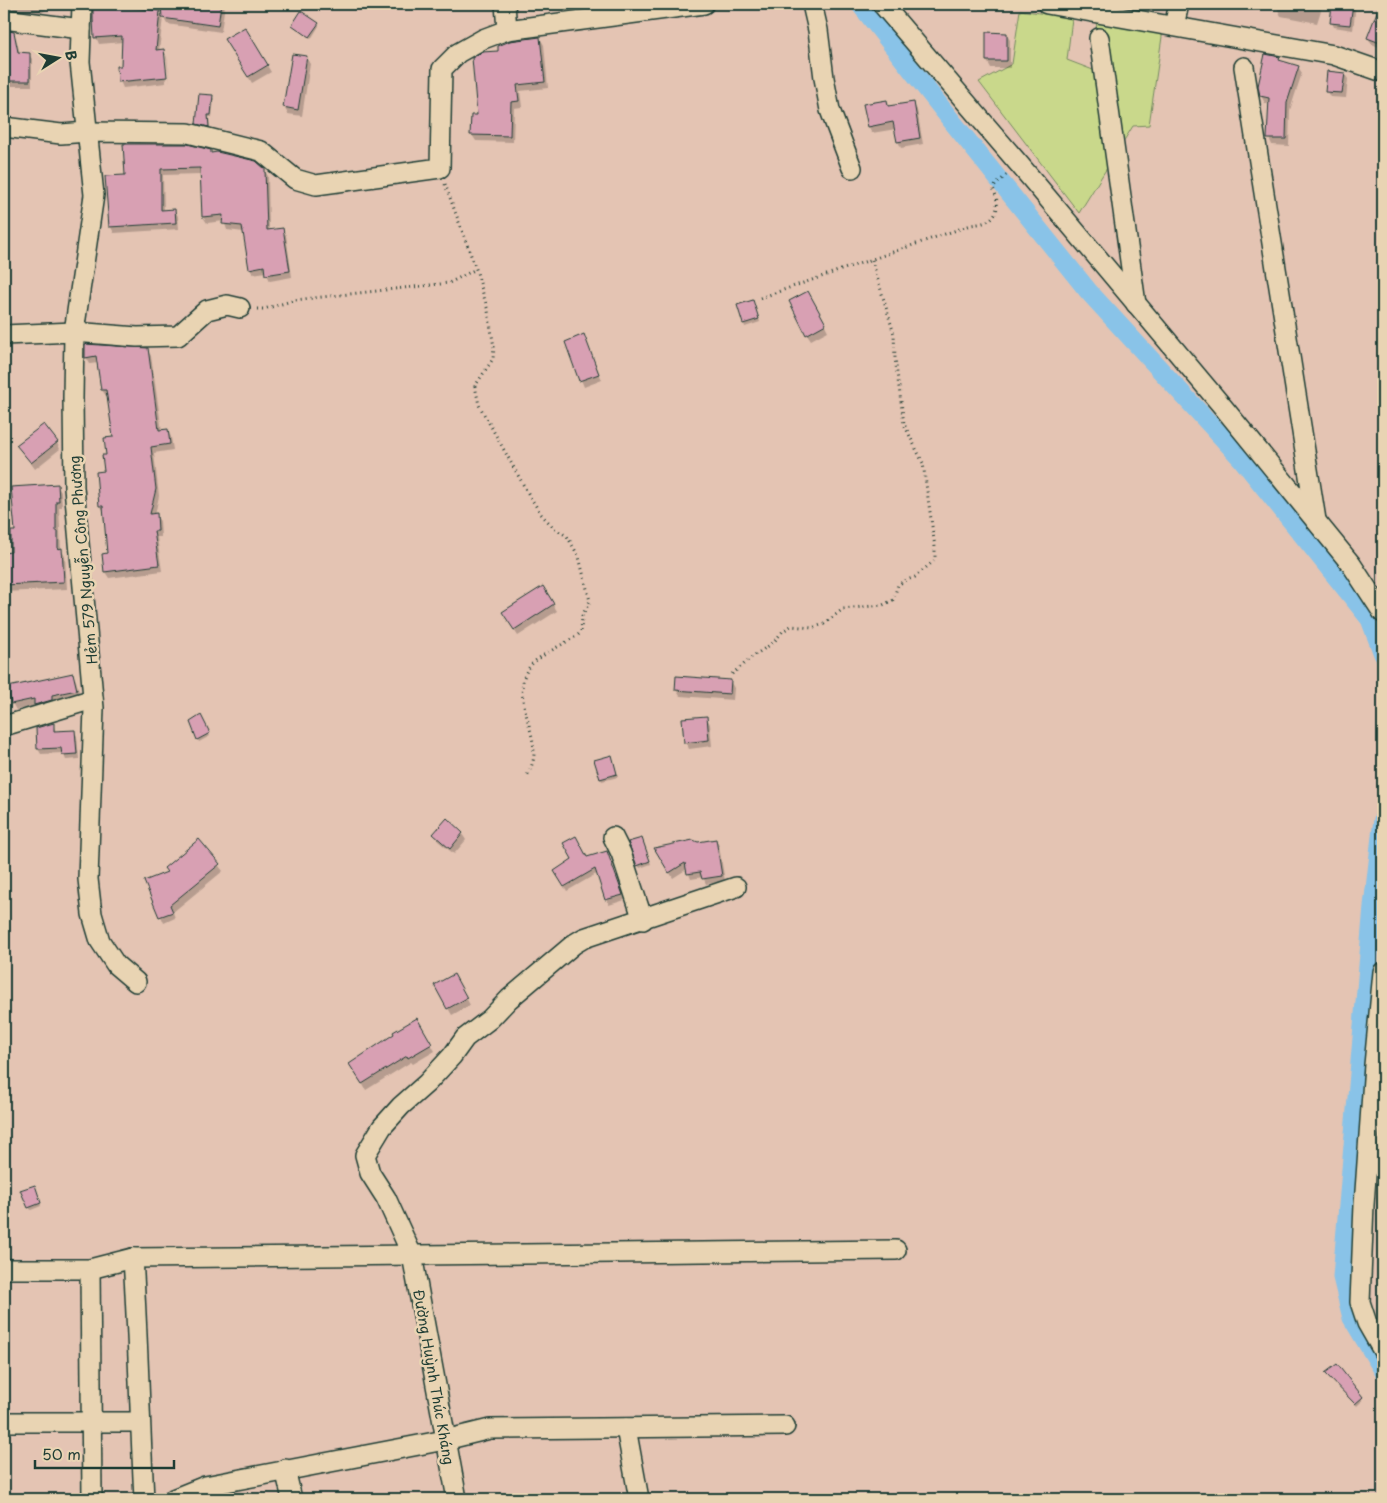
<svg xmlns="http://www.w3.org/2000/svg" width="1387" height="1503" font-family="'Playpen Sans',sans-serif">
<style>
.green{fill:#c9d88b;stroke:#748a60}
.shadow{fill:#0003}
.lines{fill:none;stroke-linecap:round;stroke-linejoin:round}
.canal{stroke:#89c3e8;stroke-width:19}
.building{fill:#d8a0b3;stroke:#1f3d34}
.minor-casing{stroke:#1f3d34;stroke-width:22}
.path{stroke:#1f3d34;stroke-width:3;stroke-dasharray:1 4;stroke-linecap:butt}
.minor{stroke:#e9d4b3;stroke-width:19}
.labels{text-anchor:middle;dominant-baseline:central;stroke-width:5;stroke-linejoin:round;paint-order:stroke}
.street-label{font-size:14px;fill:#1f3d34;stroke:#e9d4b3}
</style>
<rect width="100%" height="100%" fill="#e4c4b3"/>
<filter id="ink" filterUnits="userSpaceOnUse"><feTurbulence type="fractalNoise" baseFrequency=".02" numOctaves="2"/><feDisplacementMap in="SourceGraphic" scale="10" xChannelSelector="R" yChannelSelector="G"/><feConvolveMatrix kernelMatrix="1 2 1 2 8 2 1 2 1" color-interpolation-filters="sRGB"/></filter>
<g filter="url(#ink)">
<path class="green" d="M 1020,10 L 1072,18 L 1067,60 L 1093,70 L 1097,19 L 1163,30 L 1149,125 L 1133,126 L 1079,213 L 979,82 L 1012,64 Z"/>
<g class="shadow">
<path d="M 20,4 L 55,4 L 35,17 L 15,15 L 12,9 Z"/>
<path d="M 163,4 L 225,4 L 221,32 L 167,24 L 163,17 L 159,51 L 164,51 L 167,57 L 170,83 L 166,55 L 164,55 L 166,83 L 123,88 L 120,81 L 123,42 L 99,44 L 96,37 L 120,8 L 159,12 L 163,18 Z"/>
<path d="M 1209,4 L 1225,4 L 1224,6 Z"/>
<path d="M 1235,4 L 1323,4 L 1317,23 L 1281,16 L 1278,10 L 1278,7 L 1248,8 Z"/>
<path d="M 1333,4 L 1356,4 L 1353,30 L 1334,27 L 1332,23 Z"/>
<path d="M 1381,4 L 1383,4 L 1383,49 L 1372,44 L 1368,38 Z"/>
<path d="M 318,24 L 319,26 L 311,39 L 293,25 Z"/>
<path d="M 244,28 L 271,72 L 252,83 L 226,40 Z"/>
<path d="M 4,31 L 13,33 L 16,38 L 20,54 L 29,54 L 32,59 L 32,86 L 4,86 Z"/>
<path d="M 987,34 L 1006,34 L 1010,40 L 1010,68 L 991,68 L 987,61 Z"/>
<path d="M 540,38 L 544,45 L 548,88 L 520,91 L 522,107 L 514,108 L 513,142 L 476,141 L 472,135 L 500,52 Z"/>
<path d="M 306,57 L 310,64 L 302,116 L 288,114 L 284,107 Z"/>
<path d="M 1279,58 L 1281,62 L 1298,67 L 1302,73 L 1290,110 L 1289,146 L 1272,145 L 1269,138 L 1270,104 L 1265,103 L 1261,96 Z"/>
<path d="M 1345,74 L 1348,79 L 1346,98 L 1330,97 L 1327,92 Z"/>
<path d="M 212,96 L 214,99 L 212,117 L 209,117 L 210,129 L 199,126 L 198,123 Z"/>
<path d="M 886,101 L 890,107 L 913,103 L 917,110 L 923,144 L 901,148 L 898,141 L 896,129 L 872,133 L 869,127 Z"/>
<path d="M 210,151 L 212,154 L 264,170 L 268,176 L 269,231 L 282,229 L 286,235 L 292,277 L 270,281 L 266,272 L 253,274 L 250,268 L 244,232 L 227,230 L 224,221 L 207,223 L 203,217 L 201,174 L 163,175 L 164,211 L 175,210 L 178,216 L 179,229 L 114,233 L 111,227 L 106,177 L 126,177 Z"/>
<path d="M 4,227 L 10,237 L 7,333 L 4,333 Z"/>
<path d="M 812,299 L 828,331 L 811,340 L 807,334 Z"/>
<path d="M 754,304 L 760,322 L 745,327 L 738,306 Z"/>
<path d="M 584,336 L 602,380 L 584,387 L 566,342 Z"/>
<path d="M 147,349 L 151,356 L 162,431 L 168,431 L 171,437 L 173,450 L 154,453 L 159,496 L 155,515 L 160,521 L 161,537 L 157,537 L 162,571 L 109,578 L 105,572 L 109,554 L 104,512 L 101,506 L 108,456 L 114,438 L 108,396 L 106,396 L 102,390 L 98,363 L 90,364 L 86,357 Z"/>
<path d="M 57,443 L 60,449 L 35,469 L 18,445 Z"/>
<path d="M 57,486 L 61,492 L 62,507 L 59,507 L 61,550 L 65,556 L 67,589 L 4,592 L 4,554 L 13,553 L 13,531 L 16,537 Z"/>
<path d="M 542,588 L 557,611 L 518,636 L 507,619 Z"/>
<path d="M 4,669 L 9,678 L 4,682 Z"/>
<path d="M 73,674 L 76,681 L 80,696 L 39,711 L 36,706 L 16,710 L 12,703 Z"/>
<path d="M 730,681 L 734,688 L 733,700 L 680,696 L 676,690 Z"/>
<path d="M 201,717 L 210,736 L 199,742 L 191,723 Z"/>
<path d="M 706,717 L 710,724 L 712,746 L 689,749 L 686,742 Z"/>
<path d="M 53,724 L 56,732 L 74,731 L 77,736 L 79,759 L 66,760 L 63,753 L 41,754 L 38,749 L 37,729 Z"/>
<path d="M 613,759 L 618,777 L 602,781 L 601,779 Z"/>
<path d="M 447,820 L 462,834 L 466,840 L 454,854 L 438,841 L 435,834 Z"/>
<path d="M 716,840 L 719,846 L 725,881 L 706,884 L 703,877 L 691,879 L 687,869 L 673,878 L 655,849 Z"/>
<path d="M 199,841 L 223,871 L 173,912 L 175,918 L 164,923 L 146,882 L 168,873 Z"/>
<path d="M 643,842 L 651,864 L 640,868 L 638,865 Z"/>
<path d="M 607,852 L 625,900 L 609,905 L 598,873 L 567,891 L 555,871 Z"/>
<path d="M 454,975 L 470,1005 L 452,1015 L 435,986 Z"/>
<path d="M 416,1019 L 435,1051 L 413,1064 L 411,1062 L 366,1090 L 351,1064 Z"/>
<path d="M 36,1189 L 41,1206 L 31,1210 L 29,1207 Z"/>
<path d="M 1327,1374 L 1362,1398 L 1363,1400 L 1357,1406 Z"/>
</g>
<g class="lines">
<g class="canal">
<path d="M 860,4 L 951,120 L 1089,292 L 1241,458 L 1370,619 L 1383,654"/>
<path d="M 1383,819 L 1373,906 L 1342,1277 L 1352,1318 L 1383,1370"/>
</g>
</g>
<g class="building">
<path d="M 119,4 L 119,6 L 160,11 L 156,50 L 164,49 L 167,77 L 118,82 L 117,66 L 121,66 L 122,36 L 94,38 L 93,19 L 93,6 Z"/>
<path d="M 161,4 L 221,4 L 218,26 L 162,18 Z"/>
<path d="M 1332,4 L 1353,4 L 1350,25 L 1330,23 Z"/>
<path d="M 1380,4 L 1383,4 L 1383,44 L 1367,38 Z"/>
<path d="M 301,11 L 319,23 L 309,37 L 292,25 Z"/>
<path d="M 245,27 L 268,65 L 248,77 L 224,39 Z"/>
<path d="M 4,30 L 14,32 L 18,52 L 30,53 L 30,81 L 4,81 Z"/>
<path d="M 986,32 L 1007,33 L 1007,61 L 986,61 Z"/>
<path d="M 540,37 L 545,82 L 517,85 L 519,101 L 511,102 L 510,136 L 470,135 L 471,115 L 477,115 L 472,58 L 482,52 L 498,51 L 498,46 L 510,41 Z"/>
<path d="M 292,54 L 307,56 L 298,110 L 283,107 Z"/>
<path d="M 1265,54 L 1280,57 L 1279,60 L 1299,66 L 1287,103 L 1286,139 L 1267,139 L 1269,98 L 1260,96 L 1258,86 Z"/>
<path d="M 1327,71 L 1345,73 L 1342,93 L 1325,92 Z"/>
<path d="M 199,94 L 213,95 L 211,115 L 208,115 L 209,127 L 196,124 Z"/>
<path d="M 887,100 L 888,106 L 914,102 L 920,138 L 897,142 L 893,122 L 868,127 L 863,104 Z"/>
<path d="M 123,144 L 187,144 L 211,150 L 211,153 L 217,152 L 256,161 L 265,169 L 267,230 L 283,228 L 290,271 L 265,275 L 264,266 L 249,269 L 242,226 L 222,224 L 223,215 L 202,217 L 200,168 L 161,169 L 161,210 L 175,209 L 176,223 L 109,227 L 105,176 L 125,175 Z"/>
<path d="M 808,291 L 826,324 L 806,335 L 789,301 Z"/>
<path d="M 753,300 L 759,319 L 743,324 L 737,305 Z"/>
<path d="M 584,334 L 599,374 L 579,381 L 565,342 Z"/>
<path d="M 85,344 L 148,348 L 159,430 L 168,429 L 170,444 L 151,447 L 156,489 L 150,514 L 157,513 L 158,531 L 154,531 L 159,565 L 104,572 L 102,554 L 107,553 L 103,506 L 99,506 L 96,472 L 104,471 L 102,455 L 106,455 L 104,438 L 113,437 L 106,390 L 101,390 L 96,356 L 85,358 Z"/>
<path d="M 44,424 L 58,442 L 31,463 L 16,445 Z"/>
<path d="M 58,484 L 59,501 L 56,501 L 56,531 L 58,531 L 58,549 L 62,548 L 64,582 L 4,585 L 4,553 L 11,552 L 11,531 L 15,531 L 11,487 Z"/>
<path d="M 543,586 L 554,604 L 514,630 L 502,612 Z"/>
<path d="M 73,673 L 77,690 L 52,695 L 52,700 L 34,705 L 34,699 L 11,704 L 8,687 Z"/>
<path d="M 676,676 L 731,680 L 730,694 L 675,690 Z"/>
<path d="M 201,715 L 210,733 L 197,740 L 190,722 Z"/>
<path d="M 707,716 L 709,740 L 684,743 L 682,718 Z"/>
<path d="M 54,723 L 54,731 L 75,730 L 77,754 L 62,755 L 61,748 L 37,749 L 36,728 Z"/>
<path d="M 612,755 L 617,774 L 600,779 L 594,760 Z"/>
<path d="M 447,818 L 463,833 L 450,849 L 433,834 Z"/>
<path d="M 576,836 L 587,857 L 607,851 L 623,895 L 605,900 L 595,869 L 564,887 L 554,871 L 572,859 L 563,843 Z"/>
<path d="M 642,838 L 650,861 L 637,866 L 628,842 Z"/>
<path d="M 199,839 L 220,864 L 170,905 L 173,912 L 159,917 L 144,881 L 167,872 L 164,868 Z"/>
<path d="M 716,839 L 722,876 L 702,879 L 700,872 L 687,874 L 685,863 L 669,873 L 654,848 L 693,840 L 698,842 Z"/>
<path d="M 454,974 L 467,998 L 447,1009 L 434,985 Z"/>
<path d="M 417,1018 L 432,1044 L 408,1058 L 407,1056 L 362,1084 L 349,1064 L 394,1034 L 393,1032 Z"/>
<path d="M 35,1185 L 41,1203 L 28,1208 L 20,1190 Z"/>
<path d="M 1337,1364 L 1363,1397 L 1355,1404 L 1325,1373 Z"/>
</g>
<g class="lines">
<g class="minor-casing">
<g id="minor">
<path d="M 82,4 L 80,62 L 94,195 L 74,332 L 73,398 L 74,487 L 94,708 L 88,879 L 92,914 L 100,941 L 116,965 L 136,982"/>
<path d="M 505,4 L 507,30"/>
<path d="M 812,4 L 818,30 L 824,78 L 830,110 L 852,168"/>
<path d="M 882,4 L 1019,164 L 1223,407 L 1351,564 L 1383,613"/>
<path d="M 1047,4 L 1334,55 L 1383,72"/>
<path d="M 4,19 L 81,29"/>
<path d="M 1174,26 L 1179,4"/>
<path d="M 1099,38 L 1136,304"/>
<path d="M 1244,67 L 1316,520"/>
<path d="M 4,127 L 61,134 L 87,132 L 188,133 L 261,151 L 295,179 L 316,185 L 440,168 L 442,69 L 458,53 L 483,39 L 507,30 L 704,4"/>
<path d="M 4,335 L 74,332 L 137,337 L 178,336 L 207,310 L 227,305 L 240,308"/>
<path d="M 4,726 L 93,699"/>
<path d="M 613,837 L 621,853 L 643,920"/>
<path d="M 1383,972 L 1374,1065 L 1364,1205 L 1360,1302 L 1367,1323 L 1383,1351"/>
<path d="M 133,1258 C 138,1338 140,1419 144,1499"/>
<path d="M 4,1269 L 90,1269 L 133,1258 L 896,1250"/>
<path d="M 90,1269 L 92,1499"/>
<path d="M 4,1422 L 140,1422"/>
<path d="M 626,1428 L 639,1499"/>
<path d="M 285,1469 L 292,1499"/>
<path d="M 173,1499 L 205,1486 L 445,1440 L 490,1429 L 785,1426"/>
<path d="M 457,1499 L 412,1255 L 386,1198 L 370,1173 L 365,1155 L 382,1127 L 401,1106 L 427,1083 L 452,1056 L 465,1038 L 490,1019 L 509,999 L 574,944 L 584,938 L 736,887"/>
</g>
</g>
<g class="path">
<path d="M 445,184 L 476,269 L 488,311 L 494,347 L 493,359 L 475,386 L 479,405 L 529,495 L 541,514 L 555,529 L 567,536 L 579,557 L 590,601 L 582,616 L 581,632 L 578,635 C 566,643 542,654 532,664 C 509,688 534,725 534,753 C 534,762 530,770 526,778"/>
<path d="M 760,298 L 971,225 C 976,224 983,224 987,221 C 1001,214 998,199 993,188 L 1006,175"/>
<path d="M 257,309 L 264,309 L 295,300 L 449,283 L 476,269"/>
<path d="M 732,674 L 753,656 L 773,643 L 783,631 L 791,626 L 812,628 L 824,624 L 843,609 L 883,605 L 893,600 L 898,585 L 904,581 L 915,577 L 935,560 L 935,547 L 923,463 L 904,424 L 895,358 L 894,334 L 872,260"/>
</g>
<use href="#minor" class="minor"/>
</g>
</g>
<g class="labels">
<g class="street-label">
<text transform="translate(83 560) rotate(-95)">Hẻm 579 Nguyễn Công Phương</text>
<text transform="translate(434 1377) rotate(80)">Đường Huỳnh Thúc Kháng</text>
</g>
</g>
<rect width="1387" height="1503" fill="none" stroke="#e9d4b3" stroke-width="20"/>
<rect x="10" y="10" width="1367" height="1483" fill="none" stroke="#1f3d34" stroke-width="2" filter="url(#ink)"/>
<g transform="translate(58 58) rotate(79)" stroke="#e9d4b3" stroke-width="4" paint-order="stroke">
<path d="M0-4L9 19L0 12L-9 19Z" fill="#1f3d34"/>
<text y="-8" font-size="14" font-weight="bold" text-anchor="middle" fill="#1f3d34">B</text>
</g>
<path d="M35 1460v8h139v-8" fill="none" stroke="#1f3d34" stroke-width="2.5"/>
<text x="42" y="1460" font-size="15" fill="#1f3d34" stroke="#e9d4b3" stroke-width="4" paint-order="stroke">50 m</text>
</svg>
